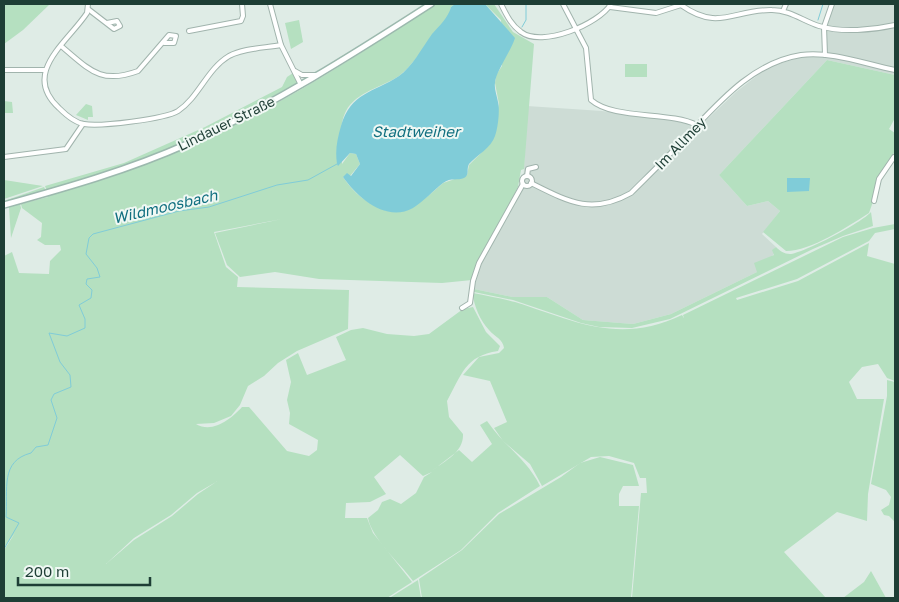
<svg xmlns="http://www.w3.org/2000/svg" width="899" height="602" font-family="'Golos Text',sans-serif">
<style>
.built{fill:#cddcd5}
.green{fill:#b5e0c0;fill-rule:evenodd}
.water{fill:#80ccd8}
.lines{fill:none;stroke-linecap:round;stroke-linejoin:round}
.stream{stroke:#80ccd8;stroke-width:1}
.street-casing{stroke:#a1b4ad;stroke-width:6}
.secondary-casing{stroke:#9cb9ae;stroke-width:8}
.street{stroke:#fff;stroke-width:4}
.secondary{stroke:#fff;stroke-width:5}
.labels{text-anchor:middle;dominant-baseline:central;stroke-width:4;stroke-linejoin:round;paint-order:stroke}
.street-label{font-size:14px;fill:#1e3e35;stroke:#f0f8f4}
.water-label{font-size:15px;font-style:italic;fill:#127080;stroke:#f0f8f4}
</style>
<rect width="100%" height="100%" fill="#dfece6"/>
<path class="built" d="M 831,4 L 895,4 L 895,75 L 827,60 L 719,175 L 747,206 L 768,201 L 780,211 L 762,234 L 776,247 L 773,250 L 774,254 L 757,272 L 671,314 L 633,324 L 583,320 L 547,297 L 513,297 L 474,289 L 480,263 L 523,188 L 527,106 L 602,111 L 690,123 L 698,128 L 736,92 L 768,67 L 802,57 L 827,57 L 822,29 Z"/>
<g class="green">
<path d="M 4,4 L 50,4 L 23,30 L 4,44 Z"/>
<path d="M 436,4 L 455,4 L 451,7 C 450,10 450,14 448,17 C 435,32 413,66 399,76 C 382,87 356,92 346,111 C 338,126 342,148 342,164 L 350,153 L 356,154 L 360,164 L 350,176 L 343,177 C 354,194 368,204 387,211 L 427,197 L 443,183 L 467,175 L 469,165 L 488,146 L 499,104 L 495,83 L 496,75 L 502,66 L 501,20 L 485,4 L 494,4 L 513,32 L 534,44 L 524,169 L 521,170 L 518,187 L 472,280 L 442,283 L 319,279 L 275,272 L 240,277 L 227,265 L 215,233 L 282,219 L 214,232 L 226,267 L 238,277 L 237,287 L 349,290 L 348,329 L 297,351 L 278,363 L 264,376 L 248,386 L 240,405 L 231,416 L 214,423 L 196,424 C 213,434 232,418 242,407 L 249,407 L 287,451 L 309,456 L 317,450 L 318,440 L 289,424 L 290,413 L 287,400 L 291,382 L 286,360 L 298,353 L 307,375 L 346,360 L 336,337 L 351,330 L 363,328 L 387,334 L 414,336 L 429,334 L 463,309 L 473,307 L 486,332 L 500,346 L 498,351 C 465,356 462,374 447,401 L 449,417 L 463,434 C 464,452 445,461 433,470 L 459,450 L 472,462 L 492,444 L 480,425 L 487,421 C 505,447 526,458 540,486 L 498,513 L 461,550 L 413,581 C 400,563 372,539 368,518 L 378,510 L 382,502 L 390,499 L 401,504 L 416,493 L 424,477 L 432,472 L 423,476 L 400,455 L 374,477 L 386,494 L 370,502 L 346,503 L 345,518 L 367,518 L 373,533 L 412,582 L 387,598 L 4,598 L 4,550 L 15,533 L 4,548 L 4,256 L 12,252 L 19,273 L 49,274 L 50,261 L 61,250 L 60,245 L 45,245 L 37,240 L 41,237 L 42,223 L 22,208 L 21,204 L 48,197 L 47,195 C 94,179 141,165 187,146 C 276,110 357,56 436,4 ZM 220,472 L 216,482 L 198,494 L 172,516 L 134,540 L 106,564 L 134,538 L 171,515 L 197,493 L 216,482 Z"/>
<path d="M 299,20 L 303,42 L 291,49 L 285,23 Z"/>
<path d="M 827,60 L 895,75 L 895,118 L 889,129 L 895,133 L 895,151 L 884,170 L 869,213 C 847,227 811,251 786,251 L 763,232 L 780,211 L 768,201 L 747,206 L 719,175 Z"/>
<rect x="625" y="64" width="22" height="13"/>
<path d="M 293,73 L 298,83 L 185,142 L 112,170 L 47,191 L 45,186 L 124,163 L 205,127 L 282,87 L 287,77 Z"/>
<path d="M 4,101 L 12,102 L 13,113 L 4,113 Z"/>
<path d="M 86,104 L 92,106 L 93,117 L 88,117 L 88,120 L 76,115 Z"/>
<path d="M 4,180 L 43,186 L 4,199 Z"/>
<path d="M 44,187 L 46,191 L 4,203 L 4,201 Z"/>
<path d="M 20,204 L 21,208 L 11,238 L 9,207 Z"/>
<path d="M 871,212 L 873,226 L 843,236 L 813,249 L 670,319 L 632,328 L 599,327 L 581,323 L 513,300 L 474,292 L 474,289 L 513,297 L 547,297 L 583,320 L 633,324 L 671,314 L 757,272 L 754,263 L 774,255 L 772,250 L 776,247 C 780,251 784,254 790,254 C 802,254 863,222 871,212 Z"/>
<path d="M 895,224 L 895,229 L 875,233 L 869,241 L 797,279 L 736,298 L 737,300 L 798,281 L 869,243 L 867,256 L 895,264 L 895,381 L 887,378 L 878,364 L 862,367 L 849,382 L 857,399 L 884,399 L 868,494 L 867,521 L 837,512 L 784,552 L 826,598 L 632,598 L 641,493 L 647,493 L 646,478 L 640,478 L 634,463 L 609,456 L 591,457 L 542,486 L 530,464 L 503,441 L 494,428 L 507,422 L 490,381 L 463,375 L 479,357 L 499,353 L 504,348 C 503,339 495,337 489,330 C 481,322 473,305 473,293 C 487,296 501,298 515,302 C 575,321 619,345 682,315 L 684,318 L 683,315 L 843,237 L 873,228 Z"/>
<path d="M 887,380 L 895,382 L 895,522 L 889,516 L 884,515 L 881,510 L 889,505 L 891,497 L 886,490 L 871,484 L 887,396 Z"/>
<path d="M 600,457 L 633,465 L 639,486 L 623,486 L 619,494 L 619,506 L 639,506 L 631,598 L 422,598 L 419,579 L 462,550 L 499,514 L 561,477 L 580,463 Z"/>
<path d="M 871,571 L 886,598 L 843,598 L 864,582 Z"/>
<path d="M 418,580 L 421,598 L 389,598 L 391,597 Z"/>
</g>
<g class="water">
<path d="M 455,4 L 485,4 L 515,38 C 511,51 495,73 495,83 C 494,89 497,96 498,102 C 500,110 498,128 495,136 C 491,148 477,155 469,164 C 466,169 470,175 464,178 C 458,181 451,177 443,183 C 433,191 424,201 413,208 C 386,223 357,197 343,177 L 347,173 L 351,176 L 360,164 L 356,154 L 350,153 L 338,166 L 337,164 C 335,150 337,140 341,126 C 351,92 373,93 399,76 C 412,67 422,48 432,34 C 440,25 448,18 451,7 Z"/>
<path d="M 787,178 L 810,178 L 809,191 L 787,192 Z"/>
</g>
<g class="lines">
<g class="stream">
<path d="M 818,20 L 823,4"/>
<path d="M 522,27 L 526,20 L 526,4"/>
<path d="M 4,549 L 19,523 L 6,517 C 8,489 0,461 31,453 L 36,447 L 48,445 L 57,418 L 51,400 L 54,394 L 71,387 L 70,375 L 60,362 L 49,333 L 67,336 L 85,328 L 85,319 L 79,305 L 91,298 L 92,290 L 86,284 L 87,279 L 100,277 L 97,268 L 86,254 L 89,238 L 93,234 L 179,211 L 209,207 L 277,185 L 308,180 L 337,164"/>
</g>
<g class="street-casing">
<g id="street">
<path d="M 88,4 L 87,13 C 67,43 21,73 59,108 C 65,114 76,123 84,124 C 99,127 165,119 178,111 C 199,97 207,69 229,56 C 244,48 265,48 281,45"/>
<path d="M 270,4 L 281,45 L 301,85"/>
<path d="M 501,4 C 506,14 511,25 521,32 C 542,48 599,24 611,4"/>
<path d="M 563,4 L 586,48 L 591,100 C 614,120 669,111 697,125"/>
<path d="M 681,5 C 719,32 734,9 772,10 C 790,10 803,21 819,26 C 842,33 873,30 895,25"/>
<path d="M 610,7 L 656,13 L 681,5"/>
<path d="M 88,9 L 114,29 L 120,26 L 117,21 L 107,23"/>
<path d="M 783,11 L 786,4"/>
<path d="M 189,31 L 241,21 L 243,16 L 242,4"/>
<path d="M 61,46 C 89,69 100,85 138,71 L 169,35 L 176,36 L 174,43 L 164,43"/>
<path d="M 825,55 L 824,27 L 832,4"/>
<path d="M 4,70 L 45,70"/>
<path d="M 295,71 L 302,75 L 317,75"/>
<path d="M 4,157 L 66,149 L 83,124"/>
<path d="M 527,176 L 528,169 L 536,167"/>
<circle cx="527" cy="181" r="5"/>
<path d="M 531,183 C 569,202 592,215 631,193 C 648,176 666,159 682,141 C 716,106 750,63 801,55 C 832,51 865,64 895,70"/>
<path d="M 874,201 L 879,179 L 894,157"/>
<path d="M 462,308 L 470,303 L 473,281 L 479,263 L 523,184"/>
</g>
</g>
<g class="secondary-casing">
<path id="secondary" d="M 4,205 C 65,188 129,170 187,144 C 273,105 352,55 431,4"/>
</g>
<use href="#street" class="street"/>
<use href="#secondary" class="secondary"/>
</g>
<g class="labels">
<g class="street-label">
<text transform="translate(226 123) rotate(-26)">Lindauer Straße</text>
<text transform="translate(680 143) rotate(-46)">Im Allmey</text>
</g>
<g class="water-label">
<text x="416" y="131">Stadtweiher</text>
<text transform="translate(165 206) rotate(-13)">Wildmoosbach</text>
</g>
</g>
<rect width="899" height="602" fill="none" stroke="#1e3e35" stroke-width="10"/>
<path d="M18 577v8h132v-8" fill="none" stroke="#1e3e35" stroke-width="2.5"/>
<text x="25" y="577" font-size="15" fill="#1e3e35" stroke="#f0f8f4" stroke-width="4" paint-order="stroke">200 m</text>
</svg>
